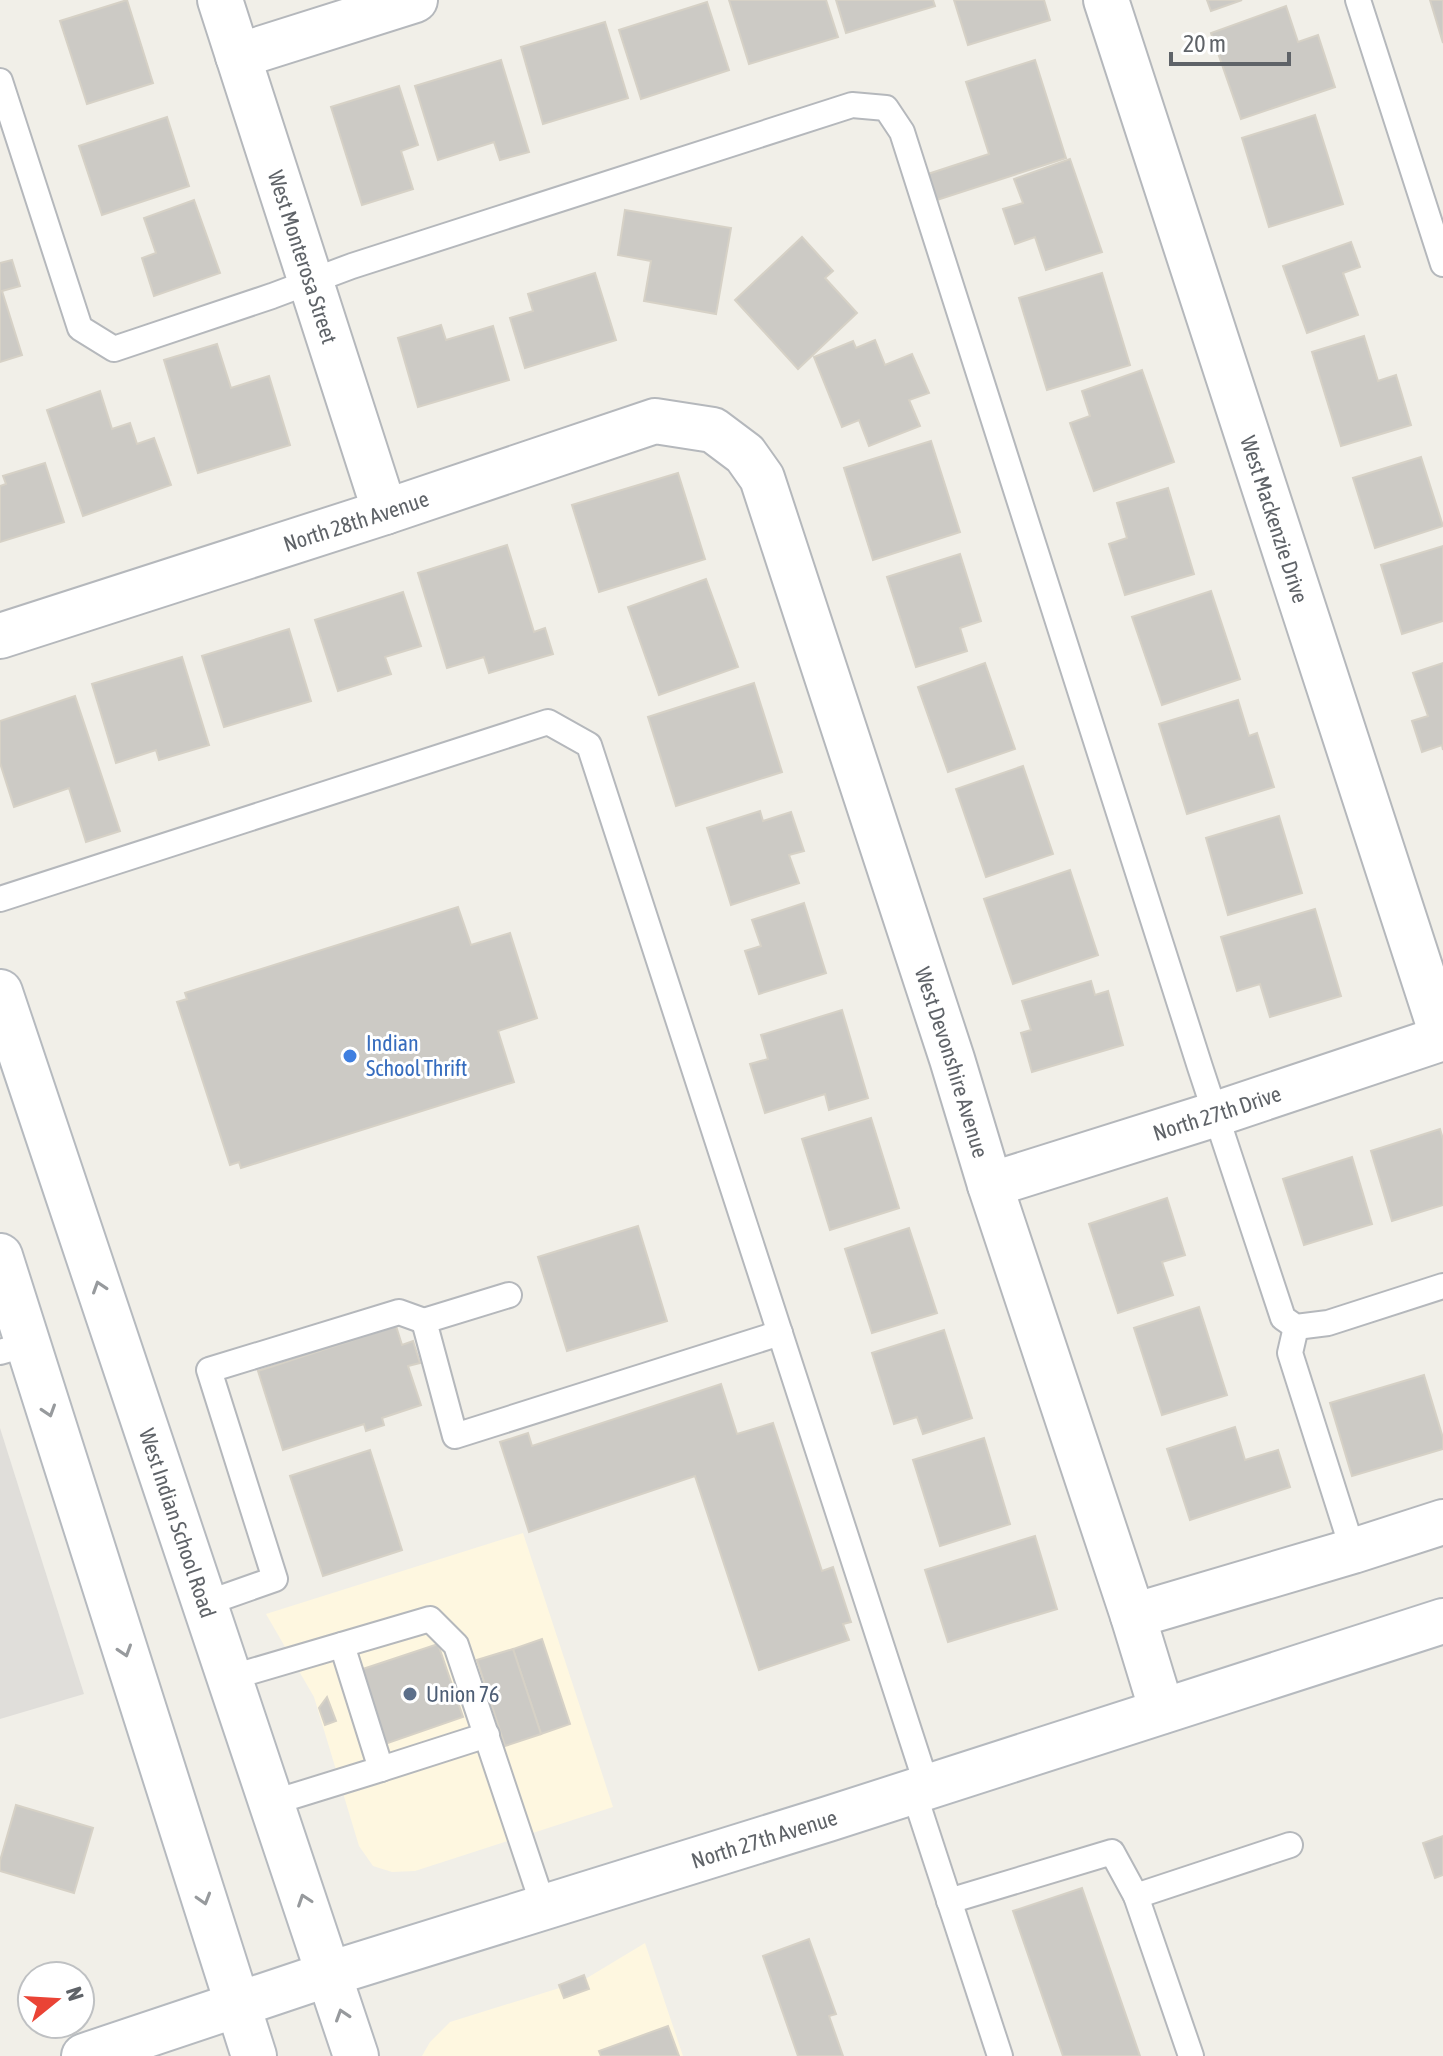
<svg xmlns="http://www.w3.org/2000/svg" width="1443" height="2056" font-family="'Asap Condensed',sans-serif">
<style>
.commercial{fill:#fef7e0}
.industrial{fill:#e0deda}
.building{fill:#cccac5;stroke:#d6d1c6;stroke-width:2}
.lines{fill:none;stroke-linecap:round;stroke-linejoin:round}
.lane-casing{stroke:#b5b8bc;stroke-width:28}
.street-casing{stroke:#b5b8bc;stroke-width:48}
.secondary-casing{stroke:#b6babf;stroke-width:48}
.lane{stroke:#fff;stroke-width:24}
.street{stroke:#fff;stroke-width:44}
.secondary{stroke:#fff;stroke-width:44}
.oneway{stroke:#979a9d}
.shop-dot{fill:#3f7fe0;stroke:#fff;stroke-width:3}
.service-dot{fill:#5c6f8a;stroke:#fff;stroke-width:3}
.labels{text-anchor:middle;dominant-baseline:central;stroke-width:6;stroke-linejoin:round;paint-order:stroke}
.street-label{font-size:22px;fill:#5f6368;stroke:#fff}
.shop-label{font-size:22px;fill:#366cbe;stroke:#fff;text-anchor:start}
.service-label{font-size:22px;fill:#4e5e75;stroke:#fff;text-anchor:start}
</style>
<rect width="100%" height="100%" fill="#f1efe8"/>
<g class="commercial">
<path d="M 523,1533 L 613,1807 L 415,1871 L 392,1872 L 373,1866 L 359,1846 L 314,1697 L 266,1614 Z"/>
<path d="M 645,1943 L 683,2056 L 422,2056 L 430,2042 L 450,2022 L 582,1981 Z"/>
</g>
<path class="industrial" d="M 0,1428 L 84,1694 L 0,1719 Z"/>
<g class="building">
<path d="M 127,0 L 153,83 L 87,104 L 60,21 Z"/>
<path d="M 729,0 L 826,0 L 838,37 L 749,64 Z"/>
<path d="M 836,0 L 933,0 L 935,6 L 846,33 Z"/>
<path d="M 954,0 L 1044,0 L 1050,20 L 968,45 Z"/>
<path d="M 1207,0 L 1242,0 L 1211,11 Z"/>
<path d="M 1430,0 L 1443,0 L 1443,43 Z"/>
<path d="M 707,2 L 729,70 L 641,99 L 619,30 Z"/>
<path d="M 1286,6 L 1298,42 L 1318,35 L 1335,87 L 1241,119 L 1211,33 Z"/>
<path d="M 605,22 L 628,98 L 543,124 L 521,47 Z"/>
<path d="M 501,60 L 529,152 L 500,160 L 494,142 L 438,160 L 415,86 Z"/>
<path d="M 1035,60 L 1066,158 L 937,200 L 928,174 L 989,154 L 966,82 Z"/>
<path d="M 399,86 L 418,145 L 401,151 L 413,189 L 362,205 L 331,107 Z"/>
<path d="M 1315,115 L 1343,204 L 1269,227 L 1242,138 Z"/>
<path d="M 167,117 L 189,186 L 102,215 L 79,146 Z"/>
<path d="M 1070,159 L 1102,252 L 1046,270 L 1035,237 L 1015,244 L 1003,209 L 1023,203 L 1014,179 Z"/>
<path d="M 194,200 L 220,273 L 154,296 L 142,258 L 156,253 L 144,218 Z"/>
<path d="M 625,210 L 731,228 L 716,314 L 644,301 L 651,261 L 618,255 Z"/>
<path d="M 802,237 L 833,271 L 825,278 L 857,313 L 798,369 L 735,300 Z"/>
<path d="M 1351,242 L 1360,267 L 1343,273 L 1358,315 L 1307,333 L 1283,266 Z"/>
<path d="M 12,260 L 20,286 L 2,291 L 22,355 L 0,362 L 0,263 Z"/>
<path d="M 595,273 L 616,340 L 525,368 L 510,318 L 533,311 L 528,294 Z"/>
<path d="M 1102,273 L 1130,365 L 1047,390 L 1019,298 Z"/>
<path d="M 441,325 L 446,340 L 493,326 L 509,380 L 418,407 L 398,338 Z"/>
<path d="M 1364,336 L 1378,381 L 1396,375 L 1411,425 L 1341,446 L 1312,352 Z"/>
<path d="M 875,340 L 885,365 L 912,354 L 929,393 L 909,400 L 920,426 L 869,446 L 859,420 L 842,427 L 814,357 L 853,341 L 856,348 Z"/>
<path d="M 217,344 L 231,388 L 269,376 L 290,445 L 198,473 L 164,360 Z"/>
<path d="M 1142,370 L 1174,462 L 1094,491 L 1070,423 L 1090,416 L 1082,391 Z"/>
<path d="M 100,391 L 112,429 L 130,423 L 137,444 L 154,438 L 171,485 L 83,516 L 47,410 Z"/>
<path d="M 931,441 L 960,532 L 873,560 L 844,468 Z"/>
<path d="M 1421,457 L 1443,526 L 1375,548 L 1353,478 Z"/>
<path d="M 45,463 L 64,522 L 0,542 L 0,486 L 6,484 L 3,476 Z"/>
<path d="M 678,473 L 705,559 L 599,592 L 572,505 Z"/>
<path d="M 1168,488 L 1194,574 L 1125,595 L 1109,544 L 1127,538 L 1117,503 Z"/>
<path d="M 507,545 L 534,632 L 545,628 L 553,654 L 489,673 L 484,657 L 447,668 L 418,573 Z"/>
<path d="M 1443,546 L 1443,621 L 1402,634 L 1381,565 Z"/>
<path d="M 960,554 L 981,621 L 960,628 L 967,651 L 916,667 L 887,577 Z"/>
<path d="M 706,579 L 738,667 L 659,695 L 628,607 Z"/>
<path d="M 1211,591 L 1240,679 L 1162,705 L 1132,617 Z"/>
<path d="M 403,592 L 421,646 L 385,657 L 391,674 L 338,691 L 315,620 Z"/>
<path d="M 289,629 L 311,701 L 224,727 L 202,656 Z"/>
<path d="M 182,657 L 209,745 L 159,760 L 156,750 L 116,763 L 92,684 Z"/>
<path d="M 985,663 L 1015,749 L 948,772 L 918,687 Z"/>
<path d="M 1443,663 L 1443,750 L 1442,745 L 1422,752 L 1412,721 L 1428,716 L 1413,673 Z"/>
<path d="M 754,683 L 782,772 L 676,806 L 648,717 Z"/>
<path d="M 75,696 L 120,831 L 86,842 L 69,788 L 14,807 L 0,763 L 0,721 Z"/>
<path d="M 1238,700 L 1249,736 L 1257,733 L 1274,787 L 1187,814 L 1159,724 Z"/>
<path d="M 1023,766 L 1053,854 L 986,877 L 956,789 Z"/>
<path d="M 760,811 L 763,821 L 791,812 L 804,851 L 789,855 L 799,883 L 731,905 L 707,828 Z"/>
<path d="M 1279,816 L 1302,893 L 1228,915 L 1206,838 Z"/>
<path d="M 1070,870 L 1098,955 L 1013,984 L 984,899 Z"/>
<path d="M 804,903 L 826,973 L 759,994 L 745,951 L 761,946 L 752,920 Z"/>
<path d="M 458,907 L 471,945 L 510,933 L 537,1018 L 498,1031 L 514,1082 L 241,1168 L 239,1162 L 230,1165 L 177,1002 L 187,999 L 185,993 Z"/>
<path d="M 1315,909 L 1341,996 L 1270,1017 L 1260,984 L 1237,991 L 1221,937 Z"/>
<path d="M 1091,981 L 1095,995 L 1108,991 L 1123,1045 L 1032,1072 L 1021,1033 L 1031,1030 L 1022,1001 Z"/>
<path d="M 842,1010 L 868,1098 L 829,1110 L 825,1094 L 765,1113 L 750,1064 L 768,1059 L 761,1035 Z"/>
<path d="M 871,1118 L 899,1208 L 830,1230 L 802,1139 Z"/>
<path d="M 1440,1129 L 1443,1139 L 1443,1205 L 1392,1221 L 1371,1151 Z"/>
<path d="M 1352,1157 L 1372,1224 L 1304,1245 L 1283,1179 Z"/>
<path d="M 1167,1198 L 1185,1255 L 1162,1262 L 1173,1295 L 1118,1313 L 1089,1224 Z"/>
<path d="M 638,1226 L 667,1321 L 567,1351 L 538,1257 Z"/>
<path d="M 909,1228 L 937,1313 L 872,1333 L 845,1249 Z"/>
<path d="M 1199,1307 L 1227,1395 L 1162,1415 L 1134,1328 Z"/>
<path d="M 396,1326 L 402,1345 L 413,1341 L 420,1363 L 408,1366 L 421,1405 L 382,1418 L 384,1425 L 366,1431 L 364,1424 L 283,1450 L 258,1371 Z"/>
<path d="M 944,1330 L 972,1418 L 923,1434 L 917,1417 L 894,1424 L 872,1353 Z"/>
<path d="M 1424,1375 L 1443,1438 L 1443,1449 L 1352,1476 L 1330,1403 Z"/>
<path d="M 721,1384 L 737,1434 L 773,1423 L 822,1571 L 833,1567 L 851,1622 L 843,1624 L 849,1640 L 759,1670 L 695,1476 L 529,1532 L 500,1442 L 528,1433 L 532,1446 Z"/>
<path d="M 1235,1427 L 1245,1460 L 1278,1450 L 1290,1487 L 1190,1520 L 1167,1449 Z"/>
<path d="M 984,1438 L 1010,1524 L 940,1546 L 913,1460 Z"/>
<path d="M 370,1450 L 402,1550 L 323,1576 L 290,1476 Z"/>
<path d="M 1035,1536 L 1057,1609 L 948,1642 L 925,1570 Z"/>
<path d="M 542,1639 L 570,1724 L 541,1734 L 513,1649 Z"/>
<path d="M 438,1644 L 463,1717 L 382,1745 L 357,1671 Z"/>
<path d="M 513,1649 L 541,1734 L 505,1746 L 477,1660 Z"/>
<path d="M 327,1697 L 336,1721 L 325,1725 L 319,1708 Z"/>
<path d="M 16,1805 L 93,1828 L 74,1893 L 0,1871 L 0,1861 Z"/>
<path d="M 1443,1836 L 1443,1875 L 1435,1878 L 1423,1843 Z"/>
<path d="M 1082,1888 L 1140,2056 L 1063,2056 L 1013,1911 Z"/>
<path d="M 809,1939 L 836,2014 L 829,2016 L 843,2056 L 798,2056 L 763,1956 Z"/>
<path d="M 584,1975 L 589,1989 L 564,1998 L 559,1985 Z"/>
<path d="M 668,2026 L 679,2056 L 601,2056 L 599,2051 Z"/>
</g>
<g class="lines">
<g class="lane-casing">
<g id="lane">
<path d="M 1358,0 L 1443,264"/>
<path d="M 0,81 L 80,328 L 114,349 L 272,296 L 352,266 L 852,105 L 886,108 L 902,132 L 1200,1067 L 1283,1318 L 1296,1327 L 1328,1323 L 1443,1286"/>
<path d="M 0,899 L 548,722 L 589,745 L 927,1786"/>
<path d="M 509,1295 L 424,1321 L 455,1436 L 780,1333"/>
<path d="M 1296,1327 L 1290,1353 L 1353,1551"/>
<path d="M 0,1352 L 28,1344"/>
<path d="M 204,1604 L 275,1579 L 209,1370 L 399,1312 L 424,1321"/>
<path d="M 229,1678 L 430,1619 L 456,1645 L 544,1908"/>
<path d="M 381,1769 L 487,1735"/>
<path d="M 913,1790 L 1000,2056"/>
<path d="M 271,1803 L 381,1769 L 342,1645"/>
<path d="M 1136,1896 L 1290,1845"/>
<path d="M 949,1901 L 1112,1852 L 1136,1896 L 1191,2056"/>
</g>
</g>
<g class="street-casing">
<g id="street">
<path id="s1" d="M 220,0 L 385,512"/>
<path id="s2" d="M 1106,0 L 1443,1038"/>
<path d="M 238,56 L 415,0"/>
<path id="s3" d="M 0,636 L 385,512 L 655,421 L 713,430 L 745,454 L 762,478 L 952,1059 L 990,1185 L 1133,1616 L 1162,1711"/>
<path id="s4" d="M 990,1185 L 1216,1114 L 1443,1038"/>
<path d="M 1133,1616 L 1353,1551 L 1443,1522"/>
</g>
</g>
<g class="secondary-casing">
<g id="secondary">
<path id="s5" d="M 0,992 L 356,2056"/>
<path d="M 0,1256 L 254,2056"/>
<path id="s6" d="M 84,2056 L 329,1974 L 828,1819 L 1443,1621"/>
</g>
</g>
<use href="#lane" class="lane"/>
<use href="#street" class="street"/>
<use href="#secondary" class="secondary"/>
</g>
<defs><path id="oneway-chevron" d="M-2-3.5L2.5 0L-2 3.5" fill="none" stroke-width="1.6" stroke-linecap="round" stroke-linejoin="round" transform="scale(2)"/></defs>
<g class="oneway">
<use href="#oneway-chevron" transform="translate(99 1287) rotate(-108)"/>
<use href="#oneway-chevron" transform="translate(49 1411) rotate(72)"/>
<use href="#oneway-chevron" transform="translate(125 1651) rotate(72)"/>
<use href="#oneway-chevron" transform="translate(204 1899) rotate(73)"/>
<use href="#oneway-chevron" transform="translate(304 1900) rotate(-109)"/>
<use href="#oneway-chevron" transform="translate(342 2015) rotate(-108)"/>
</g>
<circle class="shop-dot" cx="350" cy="1056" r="8"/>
<circle class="service-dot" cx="410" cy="1694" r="8"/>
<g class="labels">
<g class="street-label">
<text stroke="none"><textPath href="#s1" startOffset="270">West Monterosa Street</textPath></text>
<text stroke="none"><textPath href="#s2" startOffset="546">West Mackenzie Drive</textPath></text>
<text stroke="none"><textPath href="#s3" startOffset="374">North 28th Avenue</textPath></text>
<text stroke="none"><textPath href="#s3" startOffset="1432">West Devonshire Avenue</textPath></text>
<text stroke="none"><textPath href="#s4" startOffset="238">North 27th Drive</textPath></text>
<text stroke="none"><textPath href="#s5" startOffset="560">West Indian School Road</textPath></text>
<text stroke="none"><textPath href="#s6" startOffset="714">North 27th Avenue</textPath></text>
</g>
<g class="shop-label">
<text x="366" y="1043">Indian<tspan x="366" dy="25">School Thrift</tspan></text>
</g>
<g class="service-label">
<text x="426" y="1694">Union 76</text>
</g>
</g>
<g transform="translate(56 2000) rotate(72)"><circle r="38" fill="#ffffff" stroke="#bfc1c3" stroke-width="2"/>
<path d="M0-6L14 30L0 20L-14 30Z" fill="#ea4335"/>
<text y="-12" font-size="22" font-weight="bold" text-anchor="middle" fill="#5f6368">N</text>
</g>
<path d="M1171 52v12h118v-12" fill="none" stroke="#5f6368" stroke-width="4"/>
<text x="1183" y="52" font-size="24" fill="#5f6368" stroke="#ffffff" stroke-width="6" paint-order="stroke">20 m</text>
</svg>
